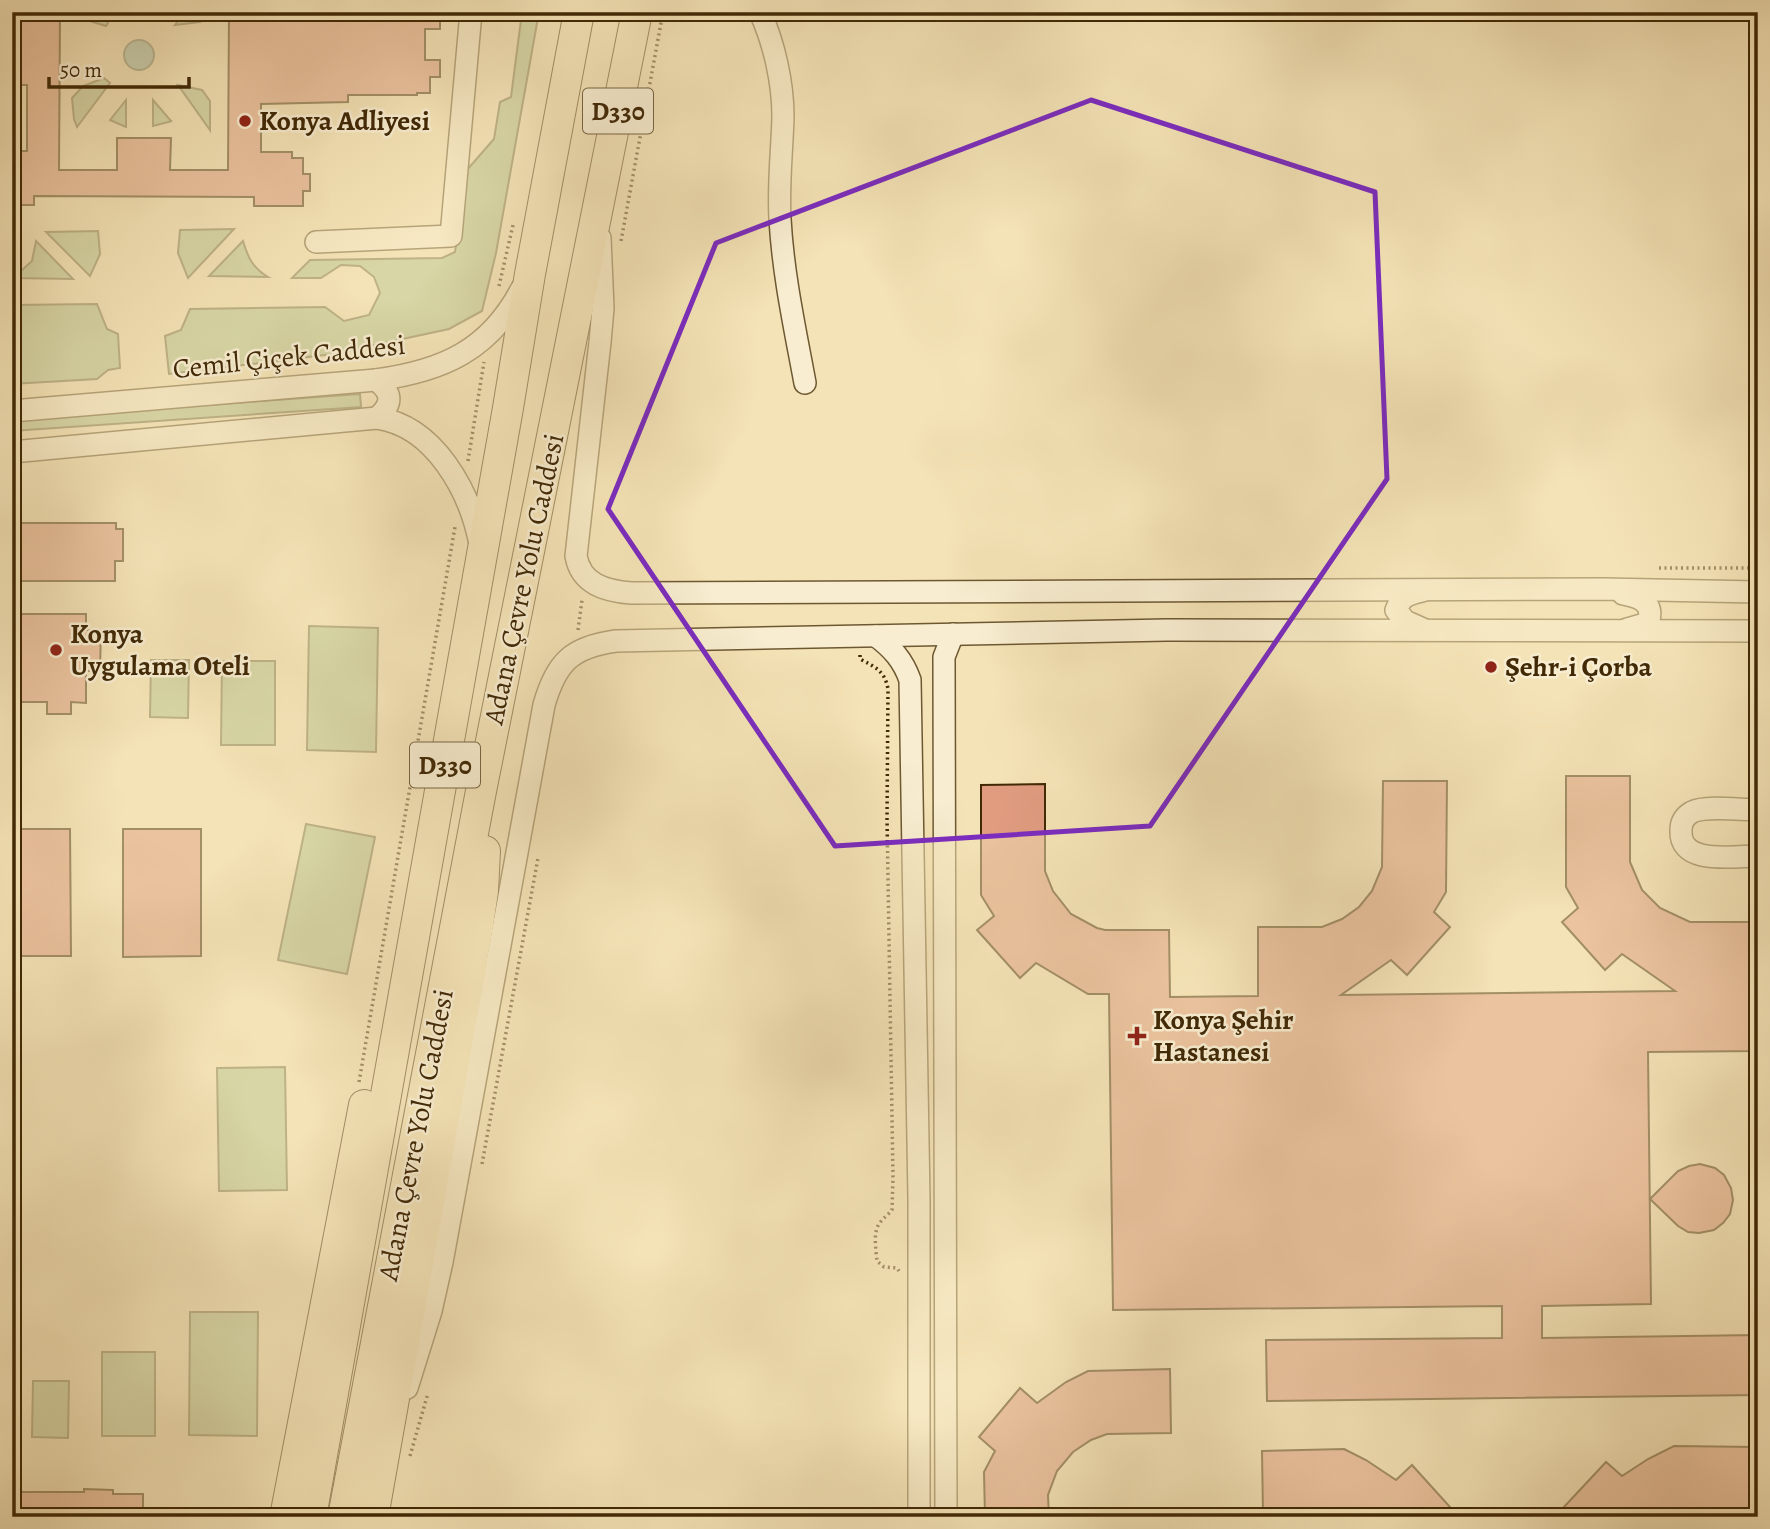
<svg xmlns="http://www.w3.org/2000/svg" width="1770" height="1529" font-family="Alegreya,serif">
<style>
.green{fill:#b6c592;stroke:#7c774c;stroke-width:2}
.water{fill:#9cbeaa;stroke:#788268;stroke-width:2}
.building{fill:#e19c80;stroke:#412906;stroke-width:2}
.lines{fill:none;stroke-linecap:round;stroke-linejoin:round}
.minor-casing{stroke:#6e5832;stroke-width:24}
.highway-casing{stroke:#412906;stroke-width:32}
.path{stroke:#412906;stroke-width:3.5;stroke-dasharray:2 3.5;stroke-linecap:butt}
.minor{stroke:#f8edd0;stroke-width:21}
.highway{stroke:#f4e3b6;stroke-width:30}
.marked{fill:none;stroke:#7b2cbf;stroke-width:5;stroke-linejoin:round}
.poi-dot{fill:#8f2418;stroke:#f8edd0;stroke-width:2.5}
.labels{text-anchor:middle;dominant-baseline:central;stroke-width:5;stroke-linejoin:round;paint-order:stroke}
.shield{fill:#f8edd0;stroke:#786443;stroke-width:2}
.shield-label{font-size:26px;font-weight:bold;fill:#412906}
.poi-label{font-size:28px;font-weight:bold;fill:#412906;stroke:#f8edd0;text-anchor:start}
.street-label{font-size:28px;fill:#412906;stroke:#f8edd0}
</style>
<rect width="100%" height="100%" fill="#f4e3b6"/>
<filter id="stains"><feTurbulence type="fractalNoise" baseFrequency=".00286" numOctaves="4"/><feColorMatrix values="0 0 0 0 .2 0 0 0 0 .09 0 0 0 0 .02 0 0 0 .5 -.17"/></filter>
<radialGradient id="worn" r=".72"><stop offset=".6" stop-color="#630" stop-opacity="0"/><stop offset="1" stop-color="#630" stop-opacity=".3"/></radialGradient>
<g class="green">
<path d="M 78,12 L 100,12 L 108,23 L 106,26 L 83,19 Z"/>
<path d="M 185,12 L 211,12 L 211,13 L 200,22 L 175,25 Z"/>
<path d="M 522,12 L 539,12 L 496,253 L 482,311 L 449,329 L 333,354 L 169,374 L 165,336 L 181,330 L 190,309 L 325,307 L 344,321 L 369,315 L 380,293 L 374,277 L 360,266 L 341,265 L 321,278 L 292,278 L 310,260 L 442,258 L 455,252 L 466,171 L 494,139 L 500,102 L 511,97 Z"/>
<path d="M 104,78 L 110,83 L 77,127 L 74,119 L 72,98 L 83,86 Z"/>
<path d="M 178,85 L 202,90 L 210,101 L 210,130 Z"/>
<path d="M 126,100 L 126,127 L 110,120 Z"/>
<path d="M 153,100 L 171,121 L 172,121 L 153,126 Z"/>
<path d="M 234,229 L 188,278 L 178,253 L 180,230 Z"/>
<path d="M 98,231 L 100,254 L 90,276 L 46,232 Z"/>
<path d="M 36,241 L 73,279 L 13,278 L 32,261 Z"/>
<path d="M 243,241 C 248,258 253,268 268,277 L 209,276 Z"/>
<path d="M 97,304 L 107,329 L 118,334 L 120,368 L 108,370 L 97,379 L 12,384 L 12,305 Z"/>
<path d="M 360,394 L 361,407 L 12,431 L 12,419 Z"/>
<path d="M 309,626 L 378,628 L 376,752 L 307,750 Z"/>
<path d="M 151,660 L 189,660 L 188,718 L 150,717 Z"/>
<path d="M 222,661 L 275,661 L 275,745 L 221,745 Z"/>
<path d="M 306,824 L 375,837 L 347,974 L 278,960 Z"/>
<path d="M 285,1067 L 287,1190 L 219,1191 L 217,1068 Z"/>
<path d="M 190,1312 L 258,1312 L 257,1436 L 189,1435 Z"/>
<rect x="102" y="1352" width="53" height="84"/>
<path d="M 33,1381 L 69,1381 L 68,1438 L 32,1437 Z"/>
</g>
<circle class="water" cx="139" cy="55" r="15"/>
<g class="building">
<path d="M 12,12 L 60,12 L 59,170 L 117,170 L 117,138 L 171,138 L 170,170 L 228,170 L 229,12 L 440,12 L 440,29 L 425,29 L 425,60 L 440,60 L 440,77 L 430,77 L 430,93 L 417,93 L 417,95 L 348,95 L 348,102 L 261,104 L 261,152 L 292,152 L 292,158 L 303,158 L 303,174 L 310,174 L 310,191 L 303,191 L 303,206 L 254,206 L 254,197 L 34,196 L 34,205 L 12,205 L 12,151 L 27,151 L 27,85 L 12,85 Z"/>
<path d="M 12,523 L 116,523 L 116,529 L 123,529 L 123,561 L 115,561 L 115,581 L 12,581 Z"/>
<path d="M 12,614 L 86,614 L 86,630 L 101,630 L 100,671 L 86,671 L 86,703 L 71,702 L 71,714 L 47,714 L 47,702 L 12,702 Z"/>
<path d="M 1566,776 L 1630,776 L 1630,862 L 1642,890 L 1660,908 L 1690,922 L 1754,922 L 1758,1051 L 1648,1052 L 1651,1304 L 1542,1306 L 1542,1338 L 1758,1335 L 1758,1395 L 1267,1401 L 1266,1340 L 1502,1338 L 1502,1306 L 1113,1310 L 1109,994 L 1088,994 L 1036,963 L 1020,978 L 977,930 L 994,916 L 981,895 L 981,785 L 1045,784 L 1045,871 L 1053,891 L 1071,914 L 1097,928 L 1105,930 L 1169,930 L 1170,997 L 1258,996 L 1258,927 L 1322,927 L 1342,919 L 1359,907 L 1372,891 L 1382,867 L 1383,781 L 1447,781 L 1446,892 L 1434,912 L 1450,927 L 1407,975 L 1391,960 L 1341,995 L 1675,991 L 1622,954 L 1605,970 L 1562,922 L 1578,908 L 1566,887 Z"/>
<path d="M 12,829 L 70,829 L 71,956 L 12,956 Z"/>
<path d="M 123,829 L 201,829 L 201,956 L 123,957 Z"/>
<path d="M 1700,1164 L 1715,1168 L 1724,1175 L 1731,1188 L 1733,1200 L 1730,1214 L 1723,1223 L 1714,1230 L 1699,1233 L 1688,1232 L 1678,1226 L 1650,1199 L 1678,1171 L 1689,1166 Z"/>
<path d="M 1170,1369 L 1171,1433 L 1107,1434 L 1091,1440 L 1073,1452 L 1057,1471 L 1048,1495 L 1049,1517 L 985,1517 L 984,1472 L 995,1451 L 979,1437 L 1020,1388 L 1037,1403 L 1066,1382 L 1088,1371 Z"/>
<path d="M 1674,1446 L 1756,1447 L 1755,1511 L 1691,1510 L 1671,1517 L 1572,1517 L 1563,1508 L 1606,1462 L 1622,1476 L 1648,1459 Z"/>
<path d="M 1344,1449 L 1366,1460 L 1396,1480 L 1412,1465 L 1459,1517 L 1339,1517 L 1327,1513 L 1263,1514 L 1262,1451 Z"/>
<path d="M 84,1489 L 113,1490 L 113,1494 L 143,1494 L 143,1517 L 12,1517 L 12,1492 L 84,1492 Z"/>
</g>
<g class="lines">
<g class="minor-casing">
<g id="minor">
<path d="M 760,12 C 774,43 783,82 783,117 C 782,151 778,184 780,219 C 783,274 795,329 805,383"/>
<path d="M 600,238 L 603,308 L 600,342 L 576,556 C 581,584 605,591 631,593 L 1603,589 L 1758,592"/>
<path d="M 316,242 L 451,236 L 471,12"/>
<path d="M 376,380 C 393,393 393,404 377,418"/>
<path d="M 12,411 L 376,380 C 443,371 490,350 522,288"/>
<path d="M 12,452 L 377,418 C 435,426 470,492 480,544"/>
<path d="M 1422,591 C 1409,594 1401,596 1396,610 L 1405,621 L 1423,629"/>
<path d="M 1623,594 C 1640,597 1655,603 1648,623 L 1627,629"/>
<path d="M 876,636 C 892,648 903,660 910,680 L 919,1199 L 919,1517"/>
<path d="M 1758,810 C 1740,810 1707,805 1692,812 C 1685,816 1681,822 1681,830 C 1679,866 1734,856 1758,856"/>
<path d="M 407,1388 L 431,1311 L 442,1262 L 544,705 C 556,663 571,647 616,641 L 1167,630 L 1758,631"/>
<path d="M 946,1517 L 944,657 L 953,634"/>
</g>
</g>
<g class="highway-casing">
<g id="highway">
<path d="M 285,1517 L 364,1105"/>
<path d="M 311,1517 L 508,408 L 530,274 L 579,12"/>
<path d="M 343,1517 L 481,791 L 637,12"/>
<path d="M 373,1517 L 478,925 L 483,891 L 485,851"/>
</g>
</g>
<g class="path">
<path d="M 621,241 L 663,12"/>
<path d="M 499,286 L 513,225"/>
<path d="M 468,461 L 484,362"/>
<path d="M 1659,568 L 1758,568"/>
<path d="M 578,630 L 582,600"/>
<path d="M 860,655 L 860,659 C 875,667 885,671 888,689 L 887,818 L 893,1178 L 892,1210 C 888,1215 882,1219 879,1224 C 873,1233 876,1250 877,1261 L 884,1267 L 897,1268 L 899,1271"/>
<path d="M 359,1082 L 455,527"/>
<path d="M 482,1164 L 538,858"/>
<path d="M 410,1456 L 428,1393"/>
</g>
<use href="#minor" class="minor"/>
<use href="#highway" class="highway"/>
</g>
<path d="M0 0H1770V1529H0ZM 1091,100 L 1375,192 L 1387,479 L 1150,826 L 835,846 L 608,509 L 716,243 Z" fill="#f4e3b6" fill-opacity=".55" fill-rule="evenodd"/>
<path class="marked" d="M 1091,100 L 1375,192 L 1387,479 L 1150,826 L 835,846 L 608,509 L 716,243 Z"/>
<g class="poi-dot">
<circle cx="245" cy="121" r="7"/>
<circle cx="56" cy="650" r="7"/>
<circle cx="1491" cy="667" r="7"/>
<path d="M1133.5 1025.5h7v7h7v7h-7v7h-7v-7h-7v-7h7z"/>
</g>
<g class="labels">
<g class="shield">
<rect x="583" y="88.5" width="70" height="45" rx="5"/>
<rect x="410" y="742.5" width="70" height="45" rx="5"/>
</g>
<g class="shield-label">
<text x="618" y="111">D330</text>
<text x="445" y="765">D330</text>
</g>
<g class="poi-label">
<text x="259" y="121">Konya Adliyesi</text>
<text x="70" y="634">Konya<tspan x="70" dy="32">Uygulama Oteli</tspan></text>
<text x="1505" y="667">Şehr-i Çorba</text>
<text x="1153" y="1020">Konya Şehir<tspan x="1153" dy="32">Hastanesi</tspan></text>
</g>
<g class="street-label">
<text transform="translate(289 357) rotate(-6)">Cemil Çiçek Caddesi</text>
<text transform="translate(524 579) rotate(-78)">Adana Çevre Yolu Caddesi</text>
<text transform="translate(416 1135) rotate(-79)">Adana Çevre Yolu Caddesi</text>
</g>
</g>
<rect width="1770" height="1529" fill="none" stroke="#f4e3b6" stroke-width="42"/>
<rect x="14" y="14" width="1742" height="1501" fill="none" stroke="#412906" stroke-width="3.5"/>
<rect x="21" y="21" width="1728" height="1487" fill="none" stroke="#412906" stroke-width="2"/>
<path d="M49 77v10h140v-10" fill="none" stroke="#412906" stroke-width="3.5"/>
<text x="60" y="77" font-size="21" fill="#412906" stroke="#f8edd0" stroke-width="5" paint-order="stroke">50 m</text>
<rect width="100%" height="100%" filter="url(#stains)"/>
<rect width="100%" height="100%" fill="url(#worn)"/>
</svg>
